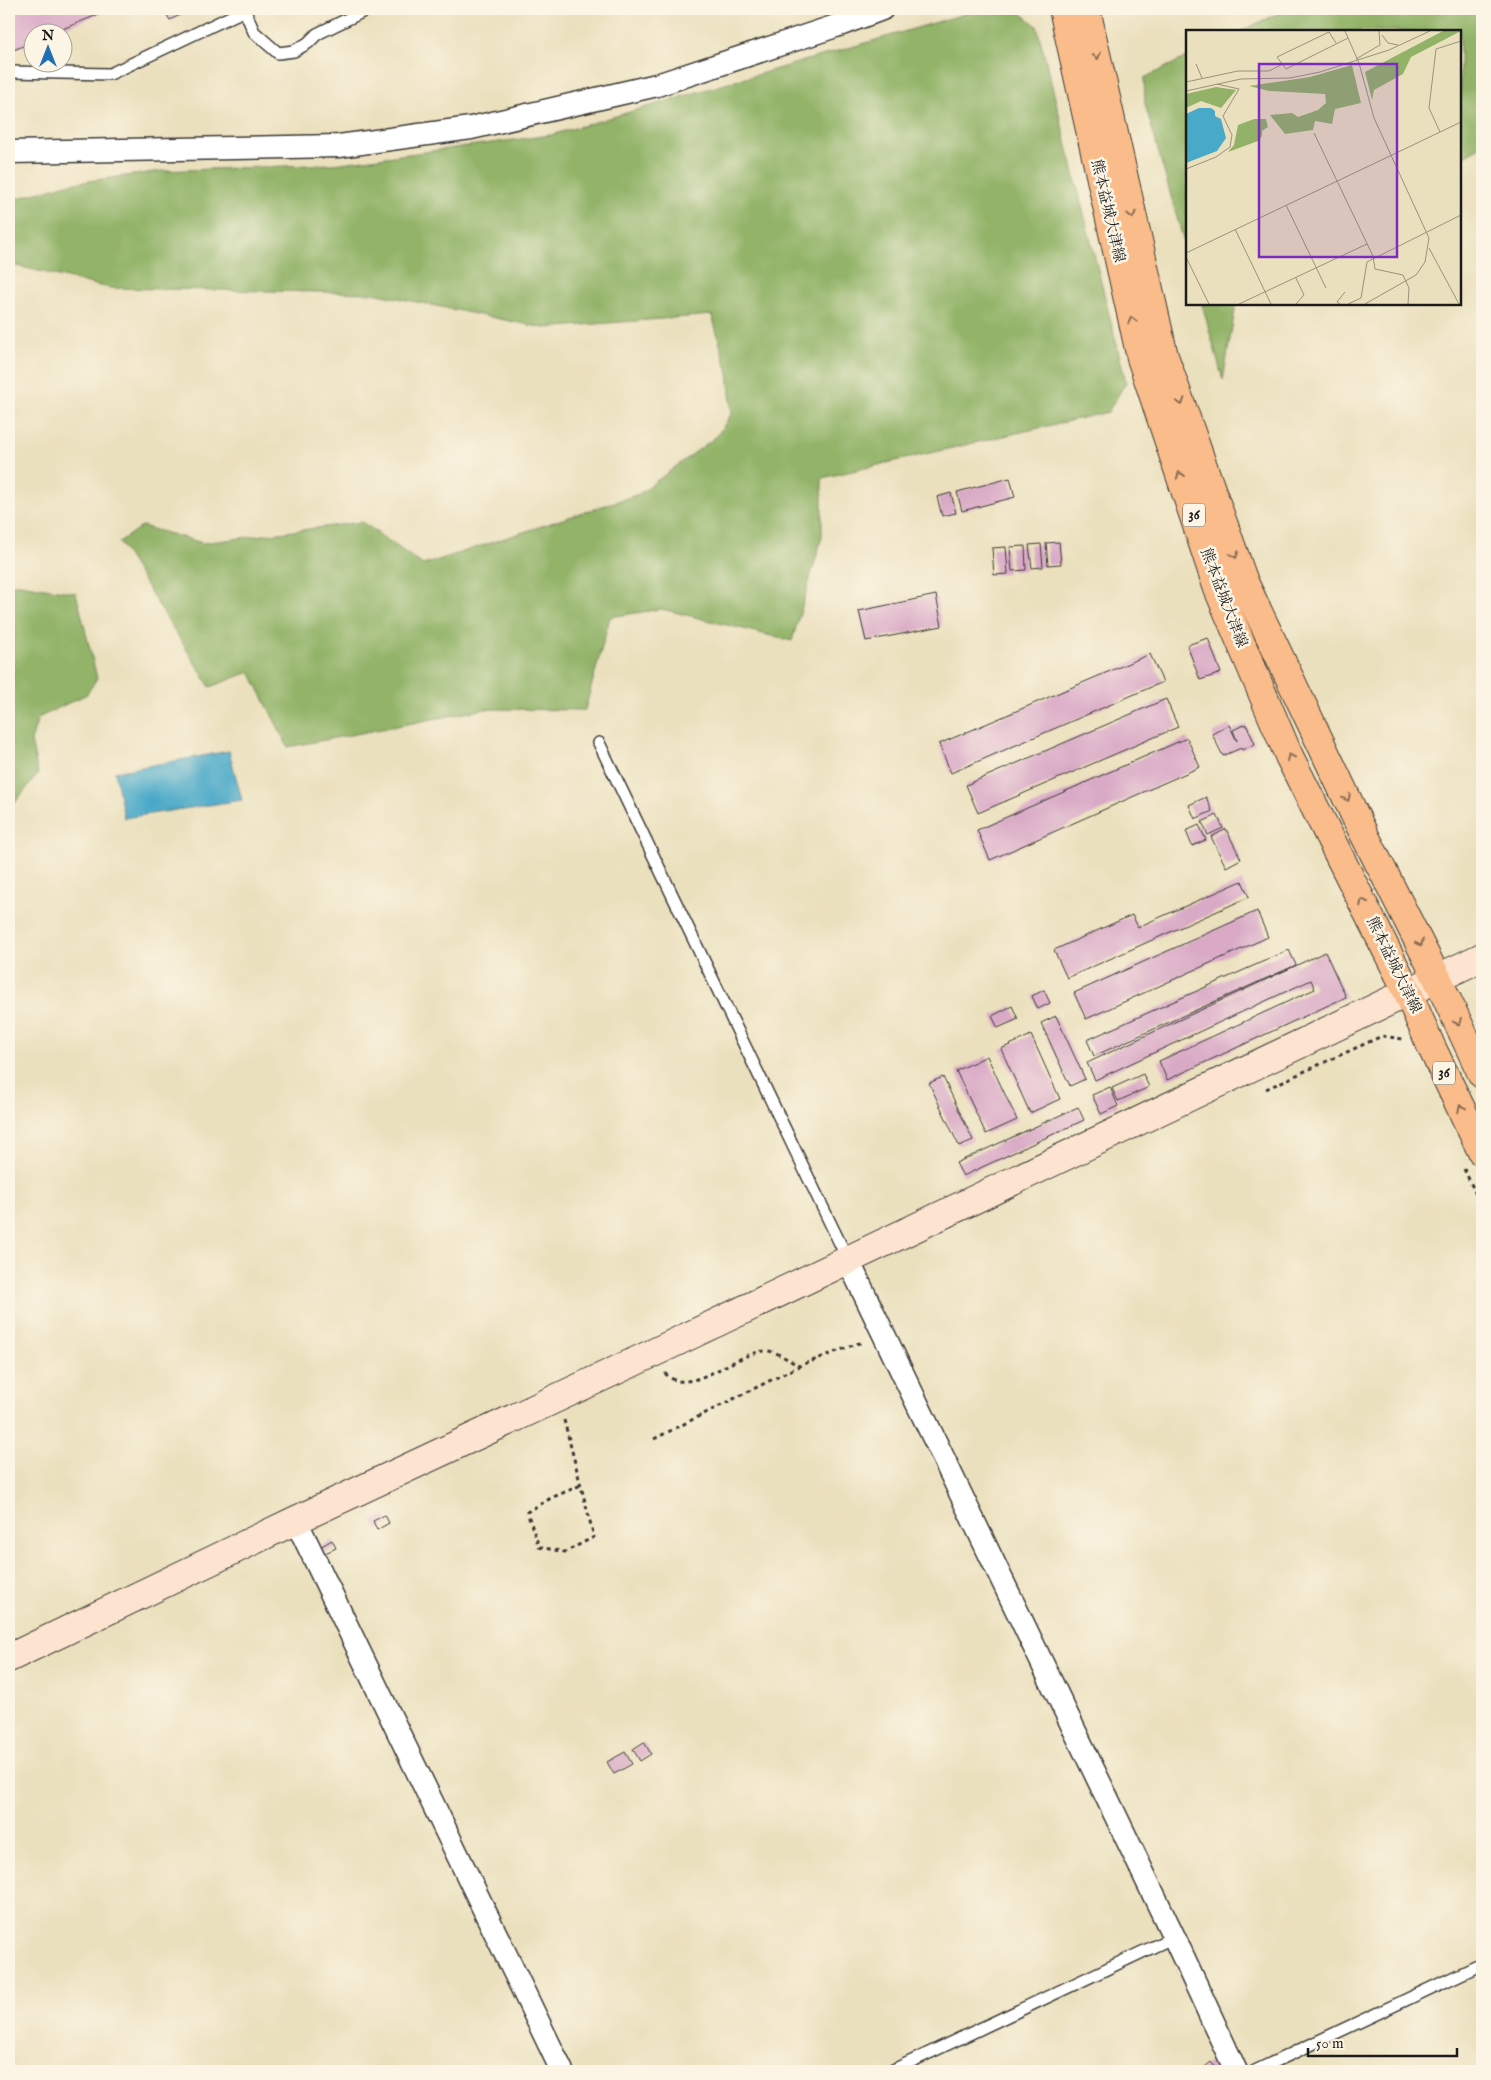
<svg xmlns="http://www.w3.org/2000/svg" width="1491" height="2080" font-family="'IM FELL English','Noto Serif JP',serif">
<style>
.forest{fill:#92b367;stroke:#576842}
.water{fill:#49a9c8;stroke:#326272}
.building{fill:#d9a9c6}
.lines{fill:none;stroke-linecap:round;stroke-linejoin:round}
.lane-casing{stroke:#3b3934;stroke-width:14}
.street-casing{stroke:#3b3934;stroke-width:25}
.secondary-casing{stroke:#3b3934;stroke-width:30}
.primary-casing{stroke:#3b3934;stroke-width:30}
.path{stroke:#3b3934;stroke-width:3;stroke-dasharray:4 4;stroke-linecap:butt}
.lane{stroke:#fff;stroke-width:11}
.street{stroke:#fff;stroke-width:22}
.secondary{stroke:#fde4d0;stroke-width:28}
.primary{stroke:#f9bc8a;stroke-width:28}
.oneway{stroke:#8a6c53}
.labels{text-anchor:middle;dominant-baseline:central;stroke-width:5;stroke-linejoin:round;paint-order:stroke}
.shield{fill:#fcf5e5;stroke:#5f5d58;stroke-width:1}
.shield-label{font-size:14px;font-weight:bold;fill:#1c1c1c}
.street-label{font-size:15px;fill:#1c1c1c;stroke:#fcf5e5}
.inset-road{fill:none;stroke:#98927d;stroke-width:1}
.view{fill:#7b2cbf;fill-opacity:0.15;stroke:#7b2cbf;stroke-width:2.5}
.inset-edge{fill:none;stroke:#1c1c1c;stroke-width:2.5}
</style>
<rect width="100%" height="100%" fill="#fcf5e5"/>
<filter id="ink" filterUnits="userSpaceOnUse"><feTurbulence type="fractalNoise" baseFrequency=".02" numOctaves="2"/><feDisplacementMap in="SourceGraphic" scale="10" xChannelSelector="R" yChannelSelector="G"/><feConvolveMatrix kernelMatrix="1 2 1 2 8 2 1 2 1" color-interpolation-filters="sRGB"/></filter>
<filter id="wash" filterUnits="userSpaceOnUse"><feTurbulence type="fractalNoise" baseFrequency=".0096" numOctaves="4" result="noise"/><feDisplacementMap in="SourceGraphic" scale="20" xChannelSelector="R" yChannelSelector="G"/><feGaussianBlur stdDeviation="1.12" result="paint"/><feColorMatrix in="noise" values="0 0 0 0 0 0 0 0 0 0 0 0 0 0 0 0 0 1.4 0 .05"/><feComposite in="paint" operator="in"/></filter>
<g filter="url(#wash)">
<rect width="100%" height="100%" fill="#ebe0bd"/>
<g class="forest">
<path d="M 991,9 L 1016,9 L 1037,26 L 1126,382 L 1108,412 L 822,478 L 822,537 L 792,641 L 662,609 L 610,617 L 585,710 L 485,709 L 288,747 L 250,672 L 210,687 L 119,542 L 142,526 L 203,543 L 362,522 L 423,565 L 639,494 L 717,436 L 732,413 L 728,373 L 712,315 L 544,328 L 373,293 L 109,288 L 9,264 L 9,201 L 67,184 L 162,171 L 334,164 L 551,135 L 978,10 Z"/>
<path d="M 1288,9 L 1482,9 L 1482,146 L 1460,158 L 1460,31 L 1241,31 Z"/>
<path d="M 1187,57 L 1187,253 L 1145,104 L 1144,78 Z"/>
<path d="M 1202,304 L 1236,304 L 1223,380 Z"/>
<path d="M 9,584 L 20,584 L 76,593 L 97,678 L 87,694 L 38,718 L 31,741 L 38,774 L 9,810 Z"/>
</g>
<path class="water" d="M 229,751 L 242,800 L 124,818 L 115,772 Z"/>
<g id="blocks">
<g class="building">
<path d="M 9,9 L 112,9 L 55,32 L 32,32 L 32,42 L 9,52 Z"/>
<path d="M 163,9 L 192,9 L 170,20 Z"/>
<path d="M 1010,478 L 1015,497 L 962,511 L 957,492 Z"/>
<path d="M 951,493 L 956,513 L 942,516 L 937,497 Z"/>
<path d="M 1059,542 L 1061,564 L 1048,565 L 1046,543 Z"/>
<path d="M 1041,544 L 1043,567 L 1032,568 L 1029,545 Z"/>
<path d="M 1025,546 L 1026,570 L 1012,571 L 1010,547 Z"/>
<path d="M 1006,547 L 1008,574 L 994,575 L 992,548 Z"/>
<path d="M 936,595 L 942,626 L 866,641 L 859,611 Z"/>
<path d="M 1208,638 L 1221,673 L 1200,680 L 1187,645 Z"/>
<path d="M 1150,654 L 1163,682 L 951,773 L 939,744 Z"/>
<path d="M 1166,699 L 1178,727 L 978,813 L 966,785 Z"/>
<path d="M 1246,724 L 1255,744 L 1242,750 L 1241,748 L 1223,756 L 1212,734 L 1229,725 L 1237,741 L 1233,730 Z"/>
<path d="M 1187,738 L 1200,767 L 990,860 L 977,830 Z"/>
<path d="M 1206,797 L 1212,811 L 1195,819 L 1189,805 Z"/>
<path d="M 1217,815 L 1223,828 L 1208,835 L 1202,822 Z"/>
<path d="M 1199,825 L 1206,840 L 1192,846 L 1186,831 Z"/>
<path d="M 1226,829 L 1241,859 L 1226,867 L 1211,837 Z"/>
<path d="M 1242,881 L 1249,897 L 1067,978 L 1054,950 L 1132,915 L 1138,927 Z"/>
<path d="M 1257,911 L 1268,937 L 1086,1019 L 1074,993 Z"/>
<path d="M 1289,950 L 1296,965 L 1094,1056 L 1087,1040 Z"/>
<path d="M 1325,952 L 1346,997 L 1167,1080 L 1159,1061 L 1315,989 L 1311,980 L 1095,1080 L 1087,1063 Z"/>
<path d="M 1044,990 L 1050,1003 L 1038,1009 L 1032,996 Z"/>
<path d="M 1012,1006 L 1018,1019 L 998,1028 L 992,1016 Z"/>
<path d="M 1056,1016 L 1085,1079 L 1070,1086 L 1041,1023 Z"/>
<path d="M 1031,1035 L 1060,1099 L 1030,1113 L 1001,1049 Z"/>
<path d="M 987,1056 L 1017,1120 L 986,1134 L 956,1071 Z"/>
<path d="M 1143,1074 L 1149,1087 L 1118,1101 L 1112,1088 Z"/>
<path d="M 943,1077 L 973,1140 L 959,1146 L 929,1083 Z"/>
<path d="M 1110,1087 L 1118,1106 L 1101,1114 L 1092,1095 Z"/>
<path d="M 1078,1107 L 1084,1120 L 963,1176 L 956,1163 Z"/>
<path d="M 385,1515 L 389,1523 L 377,1530 L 373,1521 Z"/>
<path d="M 332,1540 L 336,1548 L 323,1554 L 320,1547 Z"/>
<path d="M 644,1742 L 651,1754 L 640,1761 L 633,1749 Z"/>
<path d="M 625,1752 L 632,1764 L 614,1774 L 607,1762 Z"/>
<path d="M 1211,2062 L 1216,2068 L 1213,2071 L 1200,2071 Z"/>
</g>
</g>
</g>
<g filter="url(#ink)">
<use href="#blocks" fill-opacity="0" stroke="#3b3934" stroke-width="1"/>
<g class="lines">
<g class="lane-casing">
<g id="lane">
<path d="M 244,9 L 254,32 L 278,53 L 294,51 L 308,43 L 317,34 L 368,9"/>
<path d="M 9,72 L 110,74 L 245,10"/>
<path d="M 599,743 L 848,1260"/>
<path d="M 891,2071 L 1174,1937"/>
<path d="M 1255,2071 L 1482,1964"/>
</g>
</g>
<g class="street-casing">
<g id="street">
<path d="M 9,152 L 339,146 L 471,128 L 657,85 L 842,24 L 882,9"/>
<path d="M 848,1260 L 1174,1937 L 1236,2071"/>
<path d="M 294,1521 L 303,1535 L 562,2071"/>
</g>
</g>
<g class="secondary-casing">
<path id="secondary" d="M 9,1658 L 294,1521 L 651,1354 L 1482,957"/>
</g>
<g class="primary-casing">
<g id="primary">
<path d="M 1063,9 L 1141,358 L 1218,589 L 1289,756 L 1408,993 L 1431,1046 L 1482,1152"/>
<path d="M 1086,9 L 1164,356 L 1244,582 L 1360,826 L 1437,978 L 1482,1074"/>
</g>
</g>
<g class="path">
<path d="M 1266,1089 L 1382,1036 L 1403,1039"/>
<path d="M 1464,1169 L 1482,1207"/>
<path d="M 665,1373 C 688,1401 739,1349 768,1351 C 778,1352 790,1361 799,1366 L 856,1344 L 864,1342"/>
<path d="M 564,1420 L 594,1537 L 565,1552 L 539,1547 L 527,1512 L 551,1498 L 581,1485"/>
<path d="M 654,1439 L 799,1366"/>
</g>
<use href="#lane" class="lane"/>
<use href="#street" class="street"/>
<use href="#secondary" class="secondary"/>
<use href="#primary" class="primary"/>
</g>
<defs><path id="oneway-chevron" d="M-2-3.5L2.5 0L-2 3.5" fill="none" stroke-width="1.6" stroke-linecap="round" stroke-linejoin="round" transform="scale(1.25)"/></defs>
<g class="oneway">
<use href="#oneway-chevron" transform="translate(1097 56) rotate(77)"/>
<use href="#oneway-chevron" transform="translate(1132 215) rotate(77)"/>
<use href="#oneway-chevron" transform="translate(1132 320) rotate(-103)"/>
<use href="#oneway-chevron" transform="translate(1181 402) rotate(71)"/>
<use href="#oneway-chevron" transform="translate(1180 475) rotate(-109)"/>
<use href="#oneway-chevron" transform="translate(1235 555) rotate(71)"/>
<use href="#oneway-chevron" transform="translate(1290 757) rotate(-115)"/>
<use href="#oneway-chevron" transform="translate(1347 798) rotate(65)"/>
<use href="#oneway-chevron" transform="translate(1363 902) rotate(-117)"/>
<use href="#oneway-chevron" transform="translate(1420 943) rotate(63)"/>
<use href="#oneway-chevron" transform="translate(1458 1022) rotate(65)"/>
<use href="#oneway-chevron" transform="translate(1461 1108) rotate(-116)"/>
</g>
</g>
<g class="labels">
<g class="shield">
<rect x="1183" y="503.5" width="22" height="23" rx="4"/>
<rect x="1433" y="1061.5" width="22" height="23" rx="4"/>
</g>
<g class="shield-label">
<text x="1194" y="515">36</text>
<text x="1444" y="1073">36</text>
</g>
<g class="street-label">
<text transform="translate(1108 211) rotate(77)">熊本益城大津線</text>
<text transform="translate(1224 598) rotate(69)">熊本益城大津線</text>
<text transform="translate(1394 965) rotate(64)">熊本益城大津線</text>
</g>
</g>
<g transform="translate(1186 30)">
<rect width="275" height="275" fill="#ebe0bd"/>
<path d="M 257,1 L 275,1 L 225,27 L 217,44 L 188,60 L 186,70 L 179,42 ZM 166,35 L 175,73 L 149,79 L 146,94 L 129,91 L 127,100 L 99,104 L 84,85 L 106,83 L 112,87 L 132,80 L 140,73 L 139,64 L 83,61 L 63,56 L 124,47 ZM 30,57 L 50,60 L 35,78 L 15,71 L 0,78 L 0,64 ZM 68,89 L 80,89 L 82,97 L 76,101 L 76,106 L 72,111 L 42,122 L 48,115 L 52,95 Z" fill="#92b367"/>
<path d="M 13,78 L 25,78 L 29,81 L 29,86 L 35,89 L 40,108 L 31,121 L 0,133 L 0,84 Z" fill="#49a9c8"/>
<path class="inset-road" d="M 159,1 L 173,33 L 188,88 L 243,208 L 239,232 L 230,245 L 179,274M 196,5 L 202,13 L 212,15M 150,13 L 143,2 L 91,27 L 100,39 L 162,8M 170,29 L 194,15 L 193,1M 10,34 L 16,48M 0,52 L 52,41 L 83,41 L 95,35M 0,61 L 55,49 L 104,48 L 134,42 L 203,20 L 244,1M 254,102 L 243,78 L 250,19 L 275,11M 128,103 L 187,226 L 189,239 L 217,245 L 223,258 L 222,274M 206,125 L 275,92M 0,139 L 30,127 L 44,117 L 46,105 L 37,86 L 53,59 L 31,54M 100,175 L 140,258M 49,199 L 85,274M 243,218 L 273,274M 0,223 L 206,125M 0,227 L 23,274M 53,274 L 181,214M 110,274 L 118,265 L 110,248M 154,274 L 151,272 L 159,262M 162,274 L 175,268 L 181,232 L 275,185"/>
<path class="view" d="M 73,34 L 211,34 L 211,227 L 73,227 Z"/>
<rect width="275" height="275" class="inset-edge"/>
</g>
<rect width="1491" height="2080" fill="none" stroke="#fcf5e5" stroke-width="30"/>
<g transform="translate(48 48)"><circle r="24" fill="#fcf5e5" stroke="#a29e95"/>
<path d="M0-4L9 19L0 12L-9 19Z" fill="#1f6fb2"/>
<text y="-8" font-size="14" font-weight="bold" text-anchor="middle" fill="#1c1c1c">N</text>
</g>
<path d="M1308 2048v8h149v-8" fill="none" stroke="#1c1c1c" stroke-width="2.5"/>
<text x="1316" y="2048" font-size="15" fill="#1c1c1c" stroke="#fcf5e5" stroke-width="4" paint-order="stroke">50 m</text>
</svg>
